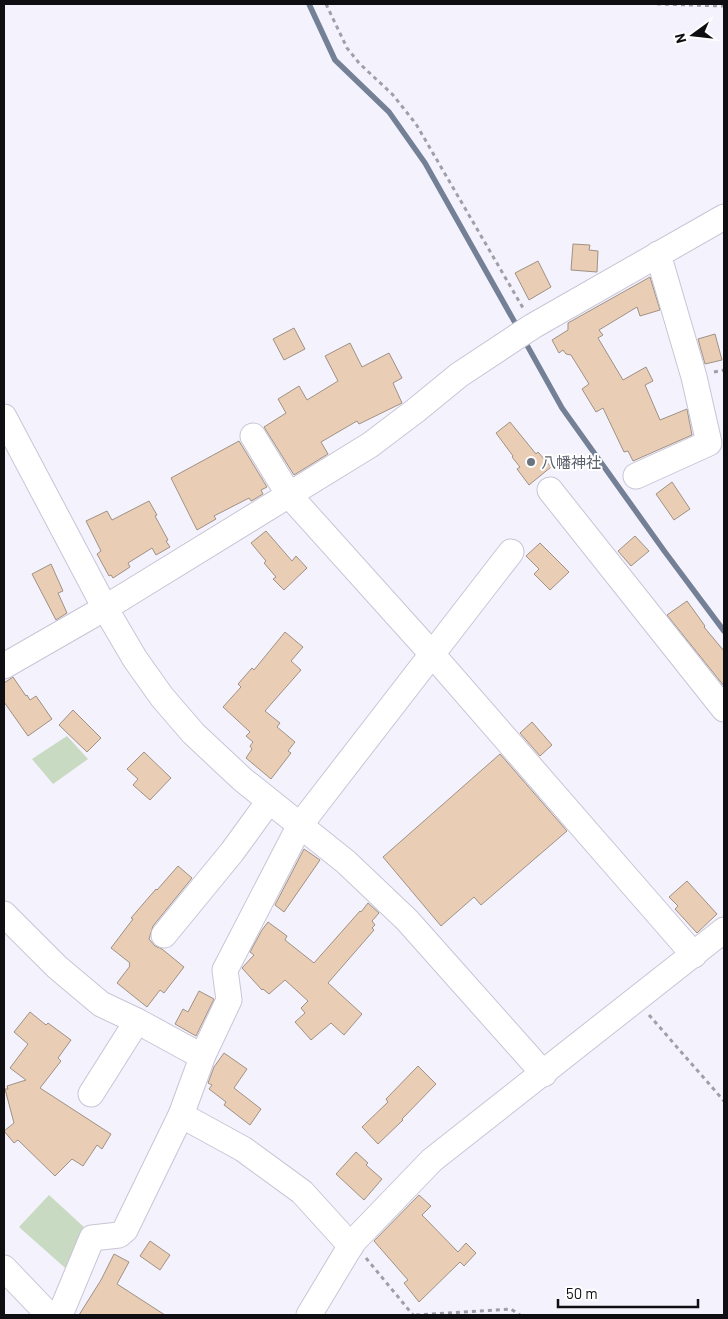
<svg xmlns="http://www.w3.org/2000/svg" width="728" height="1319" font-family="Barlow,'Noto Sans JP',sans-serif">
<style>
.green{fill:#c8dac1}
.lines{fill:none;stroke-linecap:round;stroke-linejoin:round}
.stream{stroke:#748095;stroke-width:5.5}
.building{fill:#e9ceb5;stroke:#9f9185}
.minor-casing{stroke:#c8c5d6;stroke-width:27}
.path{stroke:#a09fa8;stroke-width:3;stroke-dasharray:4 4;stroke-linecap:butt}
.minor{stroke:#fff;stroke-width:25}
.worship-dot{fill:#6b7280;stroke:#fff;stroke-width:2}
.labels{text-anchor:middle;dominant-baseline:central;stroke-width:4;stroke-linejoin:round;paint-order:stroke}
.worship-label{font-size:15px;fill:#5b616d;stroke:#fff;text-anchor:start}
</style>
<rect width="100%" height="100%" fill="#f4f2fd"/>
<g class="green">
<path d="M 67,736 L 88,759 L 53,784 L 32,759 Z"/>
<path d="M 49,1195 L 86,1229 L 72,1274 L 19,1227 Z"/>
</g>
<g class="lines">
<g class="stream">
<path d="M 309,4 L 335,60 L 389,112 L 425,163 L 518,328"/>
<path d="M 523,338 L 562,408 L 665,552 L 724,631"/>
</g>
</g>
<g class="building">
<path d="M 573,244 L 590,245 L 589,250 L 598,251 L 597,272 L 571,270 Z"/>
<path d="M 538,261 L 551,287 L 529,300 L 515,273 Z"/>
<path d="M 650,277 L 660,310 L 640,316 L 637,307 L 599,330 L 603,335 L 598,338 L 623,380 L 646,367 L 653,381 L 645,385 L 660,420 L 687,409 L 692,435 L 633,461 L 628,451 L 624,452 L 603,408 L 596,412 L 582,389 L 589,384 L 571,355 L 566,354 L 563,350 L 559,353 L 552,340 L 568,330 L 568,323 Z"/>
<path d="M 294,328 L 305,349 L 284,360 L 273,339 Z"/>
<path d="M 715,334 L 722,360 L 705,364 L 698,339 Z"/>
<path d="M 350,343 L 362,367 L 389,353 L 402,378 L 393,383 L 402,403 L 359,424 L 357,421 L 321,442 L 328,454 L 294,475 L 264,427 L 286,413 L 278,399 L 299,386 L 307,400 L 338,381 L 325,356 Z"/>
<path d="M 510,422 L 536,454 L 538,452 L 551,467 L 529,485 L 517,469 L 520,467 L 512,457 L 513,456 L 496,433 Z"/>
<path d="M 239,441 L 267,487 L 261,490 L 263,494 L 253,500 L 251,501 L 249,498 L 214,516 L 216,519 L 197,530 L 171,478 Z"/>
<path d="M 672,482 L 690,509 L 674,520 L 656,494 Z"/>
<path d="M 149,501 L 157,515 L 155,516 L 168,540 L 166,541 L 170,547 L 156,555 L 152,548 L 128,563 L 130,567 L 113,578 L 111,575 L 109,576 L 97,554 L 101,551 L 86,521 L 107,511 L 112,520 Z"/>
<path d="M 266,531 L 292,561 L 296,556 L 307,568 L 284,590 L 273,579 L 276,577 L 264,563 L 266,561 L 251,543 Z"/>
<path d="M 635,536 L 649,551 L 631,566 L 618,551 Z"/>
<path d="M 540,543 L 569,572 L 550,590 L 534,574 L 539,569 L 526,556 Z"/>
<path d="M 51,564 L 63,591 L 58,593 L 67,613 L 56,620 L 32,574 Z"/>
<path d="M 687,601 L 705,626 L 704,627 L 724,651 L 724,686 L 667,615 Z"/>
<path d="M 285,632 L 303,647 L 291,661 L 301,670 L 265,711 L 280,723 L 277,727 L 295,742 L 288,751 L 291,753 L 271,779 L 246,758 L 252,749 L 250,746 L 253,742 L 246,736 L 250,732 L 223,707 L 241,687 L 238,684 L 252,668 L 254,670 Z"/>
<path d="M 13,677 L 26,696 L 27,695 L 30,700 L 36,696 L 52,719 L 28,736 L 4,702 L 4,683 Z"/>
<path d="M 73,710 L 101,738 L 87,752 L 59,725 Z"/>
<path d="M 532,722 L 552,745 L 540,756 L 520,733 Z"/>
<path d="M 144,752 L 171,778 L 150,800 L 133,785 L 138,779 L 127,769 Z"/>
<path d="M 500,754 L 567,831 L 481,905 L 474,897 L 441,926 L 383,857 Z"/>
<path d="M 304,849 L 320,860 L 284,912 L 275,905 Z"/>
<path d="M 178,866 L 192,878 L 153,926 L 149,939 L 155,946 L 162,949 L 184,967 L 164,993 L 160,990 L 147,1007 L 117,983 L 130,966 L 129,965 L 130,963 L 111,948 L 133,919 L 131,918 L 156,889 L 157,890 Z"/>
<path d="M 687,881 L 717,914 L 697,933 L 675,909 L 678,906 L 669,897 Z"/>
<path d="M 368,903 L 379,913 L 372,921 L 375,925 L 372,928 L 374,930 L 328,983 L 362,1014 L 344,1035 L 331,1023 L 311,1040 L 295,1022 L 305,1013 L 301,1008 L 308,1001 L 285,980 L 269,994 L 263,989 L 262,990 L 242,968 L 254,955 L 250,952 L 262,930 L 268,922 L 287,936 L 285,940 L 314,963 L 360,911 L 361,912 Z"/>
<path d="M 199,991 L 214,999 L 196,1036 L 175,1024 L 183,1009 L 188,1012 Z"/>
<path d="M 30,1012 L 46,1025 L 48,1023 L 71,1040 L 58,1058 L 61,1061 L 40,1088 L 111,1134 L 102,1149 L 97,1145 L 83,1166 L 72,1159 L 55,1176 L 18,1140 L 14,1143 L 4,1131 L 14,1123 L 5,1089 L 8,1089 L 7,1086 L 26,1080 L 10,1068 L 28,1044 L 14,1032 Z"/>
<path d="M 224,1053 L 247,1069 L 234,1088 L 261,1109 L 250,1125 L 224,1105 L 226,1102 L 209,1089 L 212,1085 L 208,1083 L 214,1067 Z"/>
<path d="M 418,1066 L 436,1084 L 402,1119 L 403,1120 L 378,1144 L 362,1127 L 388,1102 L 386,1099 Z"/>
<path d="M 356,1152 L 368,1163 L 366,1165 L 382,1179 L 364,1200 L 336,1174 Z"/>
<path d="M 419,1195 L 431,1206 L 422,1215 L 458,1252 L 466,1243 L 476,1253 L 464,1266 L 460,1262 L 419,1302 L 404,1283 L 408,1280 L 374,1241 Z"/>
<path d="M 150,1241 L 170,1255 L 160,1270 L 140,1256 Z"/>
<path d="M 114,1254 L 129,1262 L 117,1284 L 165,1315 L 79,1315 L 101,1280 Z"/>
</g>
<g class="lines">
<g class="minor-casing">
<g id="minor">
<path d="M 4,417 L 105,608 L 135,659 L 162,697 L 193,733 L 242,779 L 346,862 L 407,920 L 544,1074"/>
<path d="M 253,436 L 289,495 L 432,654 L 694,955"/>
<path d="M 636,476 L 709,443 L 694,377 L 658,254"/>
<path d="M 550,490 L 724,709"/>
<path d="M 4,666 L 105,608 L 370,445 L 415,411 L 459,375 L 533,326 L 724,217"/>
<path d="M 4,914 L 57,967 L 101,1004 L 137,1021 L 192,1051 L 203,1055 L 181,1115 L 243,1149 L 302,1192 L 351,1246"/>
<path d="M 164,935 L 232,852 L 269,801"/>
<path d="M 203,1055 L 229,1000 L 225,970 L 300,825 L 511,552"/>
<path d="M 91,1094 L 137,1021"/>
<path d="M 4,1268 L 49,1315"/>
<path d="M 60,1315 L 92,1238 L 119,1235 L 125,1230 L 181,1115"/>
<path d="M 309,1315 L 353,1242 L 432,1160 L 724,930"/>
</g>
</g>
<g class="path">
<path d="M 326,4 L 347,48 L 359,63 L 393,95 L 416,124 L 523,308"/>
<path d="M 657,4 L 724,6"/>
<path d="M 714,372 L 724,370"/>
<path d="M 649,1015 L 724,1101"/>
<path d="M 366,1258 L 413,1315"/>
<path d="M 416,1315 L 511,1309 L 520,1315"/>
</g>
<use href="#minor" class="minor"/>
</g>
<circle class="worship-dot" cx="531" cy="462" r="5"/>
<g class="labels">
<g class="worship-label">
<text x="541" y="462">八幡神社</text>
</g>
</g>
<rect width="728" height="1319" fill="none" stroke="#0f0e13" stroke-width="10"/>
<g transform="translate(693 35) rotate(255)" stroke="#ffffff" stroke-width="4" paint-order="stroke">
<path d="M0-4L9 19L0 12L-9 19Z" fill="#0f0e13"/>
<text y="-8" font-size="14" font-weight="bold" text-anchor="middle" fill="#0f0e13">N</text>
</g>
<path d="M558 1299v8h140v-8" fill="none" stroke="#0f0e13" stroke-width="2.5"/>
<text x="566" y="1299" font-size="15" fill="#0f0e13" stroke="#ffffff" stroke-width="4" paint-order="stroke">50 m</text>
</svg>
